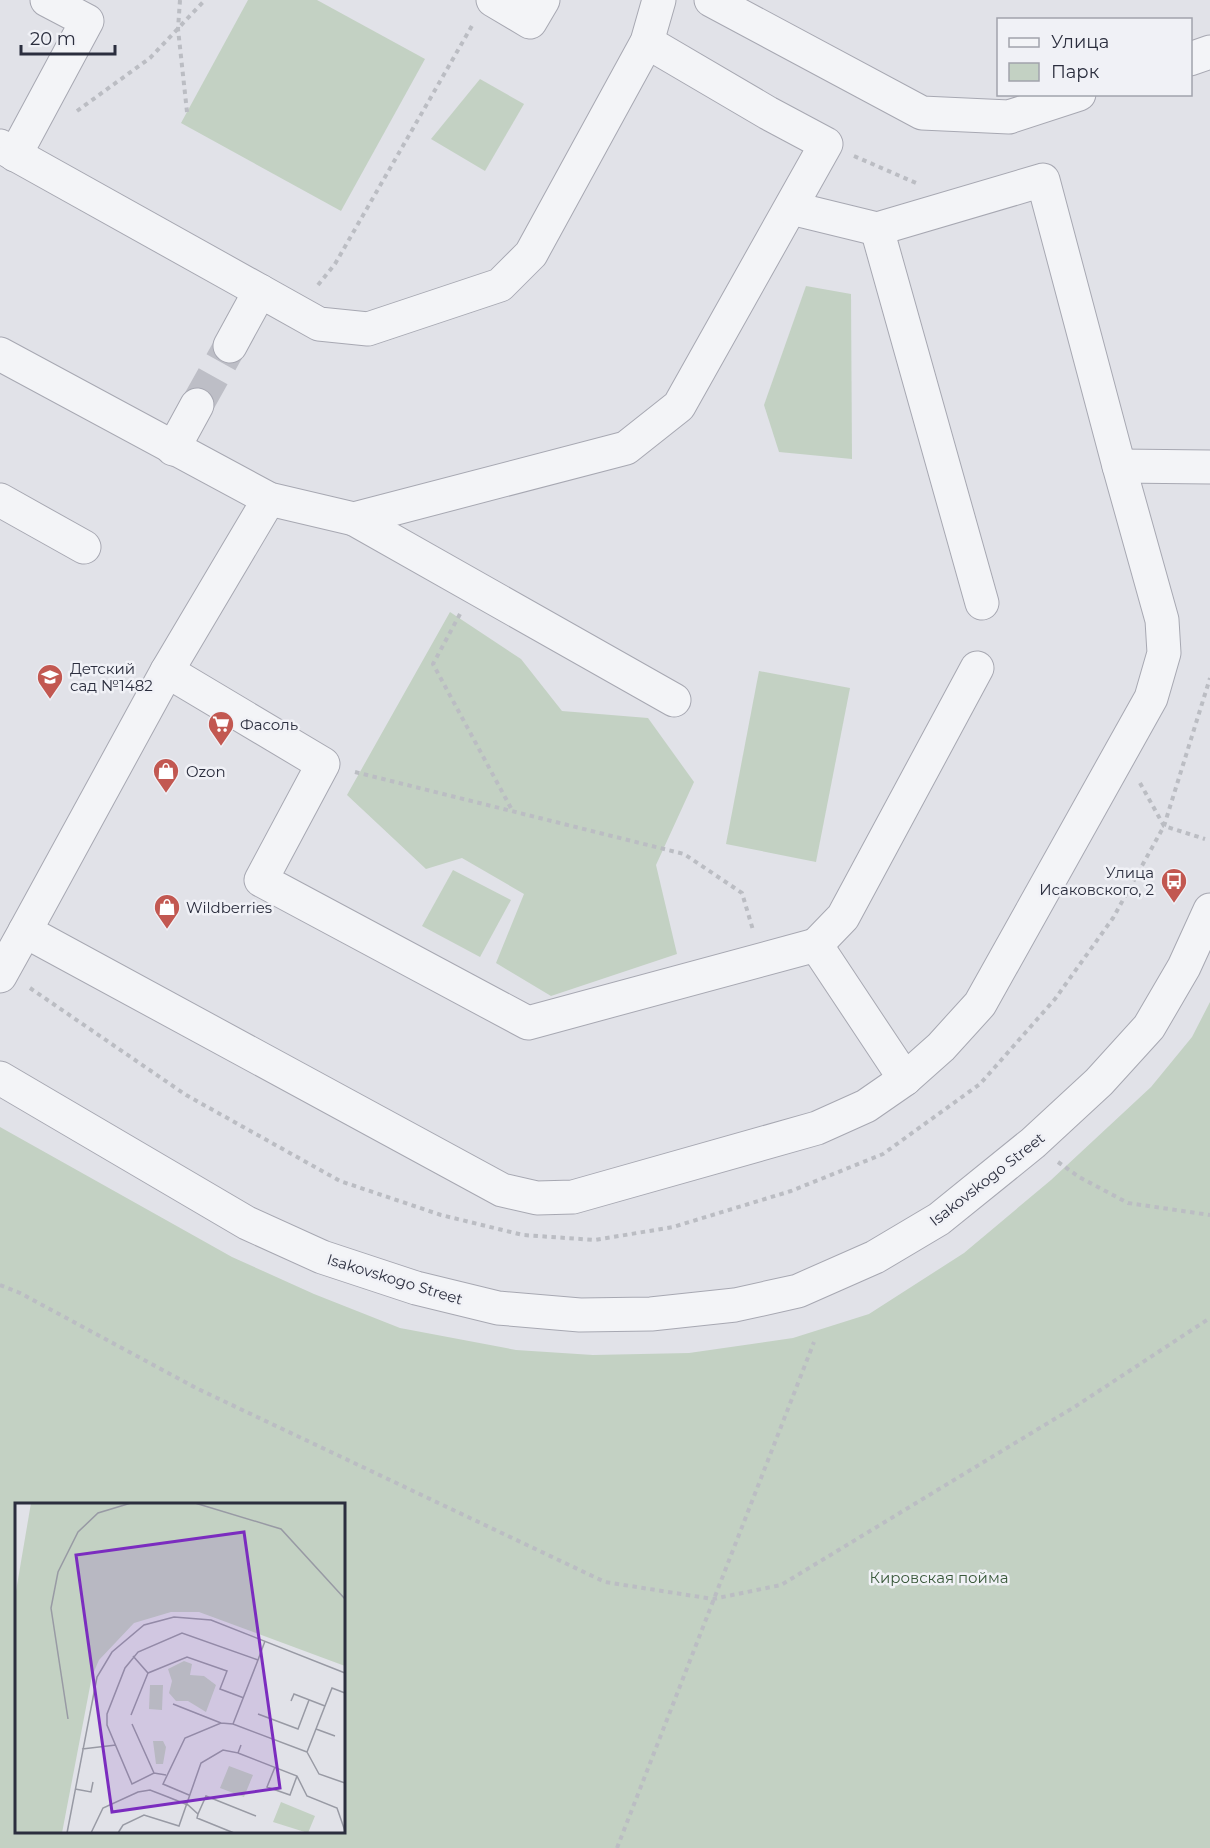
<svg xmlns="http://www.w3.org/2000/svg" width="1210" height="1848" font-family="Montserrat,sans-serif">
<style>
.green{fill:#c3d1c3;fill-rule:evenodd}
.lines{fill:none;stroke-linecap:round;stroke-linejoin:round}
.minor-tunnel{stroke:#bdbec6;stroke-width:33;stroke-dasharray:33 16;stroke-linecap:butt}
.minor-casing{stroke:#a7a8b2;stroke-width:35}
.path{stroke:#bbbdc3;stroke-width:4;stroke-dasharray:4.5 4.5;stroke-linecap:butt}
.minor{stroke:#f3f4f7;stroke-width:33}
.labels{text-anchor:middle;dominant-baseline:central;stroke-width:5;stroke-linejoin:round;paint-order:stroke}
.poi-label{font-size:15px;fill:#2b2e3e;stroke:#f0f1f6;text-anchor:start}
.street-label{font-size:15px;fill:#2b2e3e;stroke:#f0f1f6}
.park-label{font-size:15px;fill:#39593a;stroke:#f0f1f6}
.inset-road{fill:none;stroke:#989aa4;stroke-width:1.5}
.view{fill:#7b2cbf;fill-opacity:0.15;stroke:#7b2cbf;stroke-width:3}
.inset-edge{fill:none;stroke:#2b2e3e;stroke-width:3}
</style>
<rect width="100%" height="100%" fill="#e1e2e8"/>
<g class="green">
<path d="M 248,0 L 317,0 L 425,59 L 341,211 L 181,123 Z"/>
<path d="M 480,79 L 524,104 L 485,171 L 431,139 Z"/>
<path d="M 806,286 L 851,294 L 852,459 L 779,452 L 764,405 Z"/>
<path d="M 450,612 L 521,659 L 562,711 L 648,718 L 694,782 L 656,865 L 677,954 L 551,996 L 496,963 L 524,894 L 462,858 L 426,869 L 347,795 Z"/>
<path d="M 759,671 L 850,688 L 816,862 L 726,844 Z"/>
<path d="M 453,870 L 511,900 L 480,957 L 422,926 Z"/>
<path d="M 1210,1002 L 1210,1848 L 0,1848 L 0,1127 L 232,1257 L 314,1294 L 400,1328 L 516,1350 L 593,1355 L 689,1353 L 793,1338 L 869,1314 L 964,1253 L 1051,1180 L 1151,1087 L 1192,1037 ZM 16,1504 L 344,1504 L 344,1832 L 16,1832 Z"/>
</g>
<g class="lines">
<path class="minor-tunnel" d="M 197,405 L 230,346"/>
<g class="minor-casing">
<g id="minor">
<path d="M 493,0 L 530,22 L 543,0"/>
<path d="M 711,0 L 922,113 L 1009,117 L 1079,94"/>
<path d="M 1190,59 L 1210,52"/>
<path d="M 0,146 L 260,291"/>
<path d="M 15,155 L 87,21 L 47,0"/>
<path d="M 877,229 L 982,603"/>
<path d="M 230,346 L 260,291 L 319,324 L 368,329 L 500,285 L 531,254 L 647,42 L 659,0"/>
<path d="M 0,354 L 269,499 L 354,519 L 626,448 L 679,406 L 826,144 L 768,113 L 647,42"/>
<path d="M 173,449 L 197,405"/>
<path d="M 1119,466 L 1210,467"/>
<path d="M 269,499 L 167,671 L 25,931 L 502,1190 L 537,1198 L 573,1197 L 817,1128 L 866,1106 L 905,1079 L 941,1047 L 980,1004 L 1151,698 L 1164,653 L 1162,620 L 1119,466 L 1043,180 L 877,229 L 791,208"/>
<path d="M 0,500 L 84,547"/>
<path d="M 354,519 L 674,700"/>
<path d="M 167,671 L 323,764 L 261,880 L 528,1023 L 816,945 L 905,1079"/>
<path d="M 816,945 L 843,917 L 977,668"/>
<path d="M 0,976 L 25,931"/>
<path d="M 0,1078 L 247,1223 L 322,1257 L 416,1288 L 498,1308 L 580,1315 L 651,1314 L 735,1305 L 798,1291 L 875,1257 L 939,1219 L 1033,1143 L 1099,1082 L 1149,1027 L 1184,967 L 1210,910"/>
</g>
</g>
<g class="path">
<path d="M 180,0 L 178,29 L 187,112"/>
<path d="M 77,111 L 150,58 L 205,0"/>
<path d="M 854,156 L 916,183"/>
<path d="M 318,285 L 335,264 L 473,24"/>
<path d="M 460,614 L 433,664 L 512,810"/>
<path d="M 355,772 L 684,854 L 742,893 L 753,930"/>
<path d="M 1140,783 L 1164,826 L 1205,839"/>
<path d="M 30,988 L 186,1095 L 340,1181 L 441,1215 L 523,1235 L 595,1240 L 673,1227 L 791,1191 L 883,1154 L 980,1084 L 1055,999 L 1113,918 L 1164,826 L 1210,678"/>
<path d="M 1058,1162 L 1079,1177 L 1128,1203 L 1210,1215"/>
<path d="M 0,1285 L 20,1293 L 196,1388 L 605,1582 L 713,1599 L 781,1585 L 1076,1406 L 1210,1318"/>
<path d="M 617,1848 L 814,1342"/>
</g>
<use href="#minor" class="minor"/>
</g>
<defs>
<g id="school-pin" transform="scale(1.35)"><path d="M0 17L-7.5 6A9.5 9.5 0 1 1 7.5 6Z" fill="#c25851" stroke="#f0f1f6"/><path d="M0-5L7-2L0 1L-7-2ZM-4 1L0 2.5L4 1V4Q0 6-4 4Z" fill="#fff"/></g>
<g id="supermarket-pin" transform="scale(1.35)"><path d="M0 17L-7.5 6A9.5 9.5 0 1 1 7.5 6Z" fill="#c25851" stroke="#f0f1f6"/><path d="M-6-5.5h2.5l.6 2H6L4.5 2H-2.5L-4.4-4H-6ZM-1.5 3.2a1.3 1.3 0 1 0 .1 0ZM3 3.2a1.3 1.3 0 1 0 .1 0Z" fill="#fff"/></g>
<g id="shop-pin" transform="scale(1.35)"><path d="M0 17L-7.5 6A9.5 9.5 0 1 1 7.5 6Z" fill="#c25851" stroke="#f0f1f6"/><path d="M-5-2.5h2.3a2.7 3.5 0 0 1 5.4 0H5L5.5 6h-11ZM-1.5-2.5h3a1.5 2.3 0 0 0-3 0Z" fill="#fff"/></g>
<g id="bus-pin" transform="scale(1.35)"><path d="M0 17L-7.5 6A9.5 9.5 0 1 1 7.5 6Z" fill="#c25851" stroke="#f0f1f6"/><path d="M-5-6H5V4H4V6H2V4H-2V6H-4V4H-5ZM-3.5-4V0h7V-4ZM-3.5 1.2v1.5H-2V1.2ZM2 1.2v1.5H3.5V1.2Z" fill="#fff"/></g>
</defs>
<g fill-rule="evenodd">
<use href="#school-pin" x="50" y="677"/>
<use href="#supermarket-pin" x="221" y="724"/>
<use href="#shop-pin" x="166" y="771"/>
<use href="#bus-pin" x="1174" y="881"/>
<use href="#shop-pin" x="167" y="907"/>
</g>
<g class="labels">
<g class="poi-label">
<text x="70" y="668">Детский<tspan x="70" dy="17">сад №1482</tspan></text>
<text x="240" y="724">Фасоль</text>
<text x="186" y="771">Ozon</text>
<text x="1154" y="872" text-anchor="end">Улица<tspan x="1154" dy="17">Исаковского, 2</tspan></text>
<text x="186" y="907">Wildberries</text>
</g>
<g class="street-label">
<text transform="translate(987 1179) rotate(-38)">Isakovskogo Street</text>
<text transform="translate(395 1279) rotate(17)">Isakovskogo Street</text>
</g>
<g class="park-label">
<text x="939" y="1577">Кировская пойма</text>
</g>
</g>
<g transform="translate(15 1503)">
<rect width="330" height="330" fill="#e1e2e8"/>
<path d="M 16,0 L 330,0 L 330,163 L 184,109 L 156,109 L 119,120 L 84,157 L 77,173 L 47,330 L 0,330 L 0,94 ZM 169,158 L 177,161 L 175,172 L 189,173 L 201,182 L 191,209 L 173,198 L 161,198 L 154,190 L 157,178 L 153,166 ZM 135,182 L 148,182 L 147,207 L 134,206 ZM 138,238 L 148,238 L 151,244 L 148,261 L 141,261 ZM 214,263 L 238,272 L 229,294 L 205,285 ZM 266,299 L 300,313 L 293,330 L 258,319 Z" fill="#c3d1c3"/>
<path class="inset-road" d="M 180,0 L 266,26 L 330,96M 118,153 L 133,170 L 172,154 L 212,168 L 205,186 L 229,195M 243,157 L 250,138M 276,198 L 279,191 L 310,203M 158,201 L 206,220M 243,211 L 283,226 L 294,197M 116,212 L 133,170M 53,216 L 36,105 L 43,69 L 63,29 L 83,10 L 116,0M 117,221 L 139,270M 301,226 L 320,233M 67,246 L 101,242M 292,249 L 304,271 L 330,280M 223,250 L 282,273 L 292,293 L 322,305 L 330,328M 260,264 L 252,284 L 275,292 L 282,273M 151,272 L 139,270 L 117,281 L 92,222 L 92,211 L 110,165 L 123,149 L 167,130 L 243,157 L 218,221M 60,286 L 76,289 L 78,279M 174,292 L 148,281 L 170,235 L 206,220 L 218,221 L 292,249 L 317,185 L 330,190M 183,311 L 182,315 L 219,330M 52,330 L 82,174 L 97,149 L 129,122 L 159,114 L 196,117 L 330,170M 76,330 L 88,305 L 123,289 L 135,287 L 153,294 L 173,302 L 183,311 L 191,293 L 241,313M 103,330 L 108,322 L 129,312 L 164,323 L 186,260 L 208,247 L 223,250 L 226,242"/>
<path class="view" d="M 229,29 L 265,285 L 97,309 L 61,52 Z"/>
<rect width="330" height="330" class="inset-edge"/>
</g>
<rect x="997" y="18" width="195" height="78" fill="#f0f1f6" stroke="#a1a3ac" stroke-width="1.5"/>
<rect x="1009" y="38" width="30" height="9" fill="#f3f4f7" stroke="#a1a3ac" stroke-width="1.5"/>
<text x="1051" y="48" font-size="18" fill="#2b2e3e">Улица</text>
<rect x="1009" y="63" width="30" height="18" fill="#c3d1c3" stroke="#a1a3ac" stroke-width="1.5"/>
<text x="1051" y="78" font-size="18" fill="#2b2e3e">Парк</text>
<path d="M21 45v9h94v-9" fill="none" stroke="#2b2e3e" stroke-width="3"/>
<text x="30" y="45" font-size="18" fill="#2b2e3e" stroke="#f0f1f6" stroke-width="4.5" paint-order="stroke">20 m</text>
</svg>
